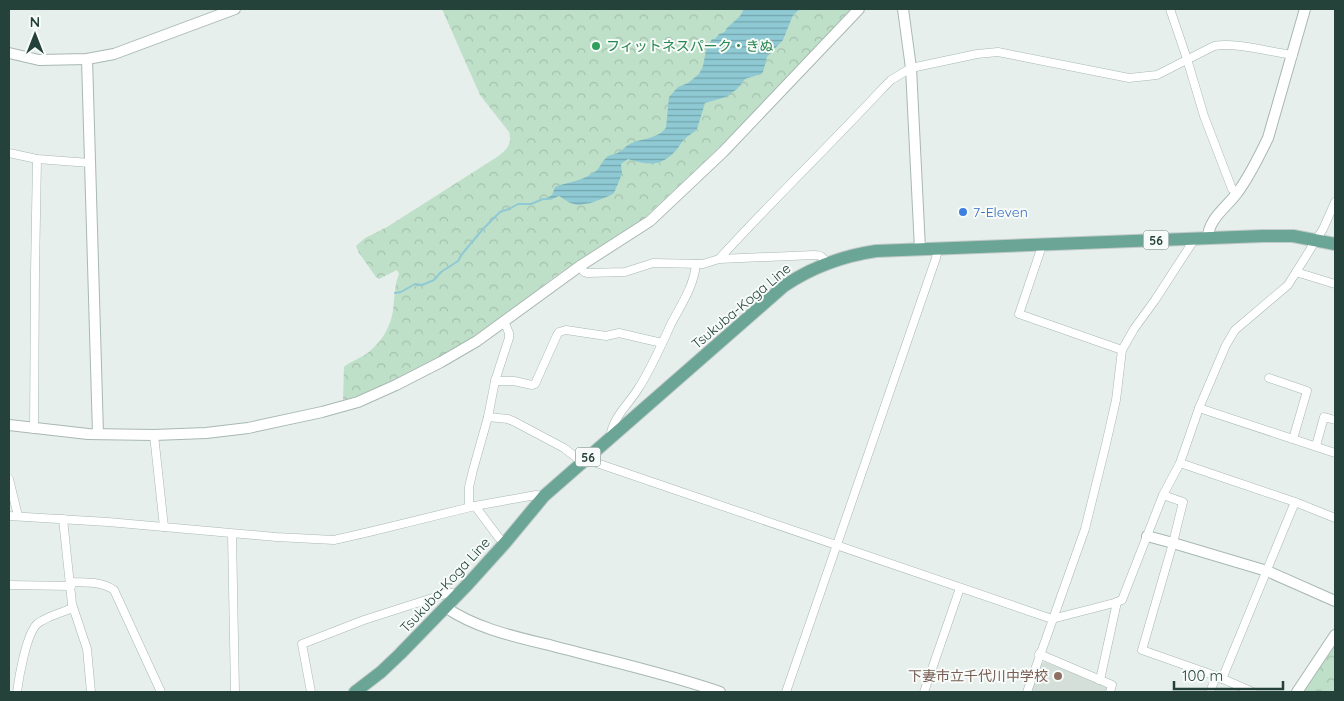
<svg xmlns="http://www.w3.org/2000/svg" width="1344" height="701" font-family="Quicksand,'Noto Sans JP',sans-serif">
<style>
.built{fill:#d4dfda}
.park{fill:url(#park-crowns)}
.water{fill:url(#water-rules)}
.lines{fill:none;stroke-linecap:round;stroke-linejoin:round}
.stream{stroke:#8ec9d4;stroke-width:2}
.minor-casing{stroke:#a8b8b2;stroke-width:9}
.tertiary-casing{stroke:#a8b8b2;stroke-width:12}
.primary-casing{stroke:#c2cac8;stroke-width:14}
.minor{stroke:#fff;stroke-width:8}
.tertiary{stroke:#fff;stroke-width:10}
.primary{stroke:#6aa596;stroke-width:12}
.leisure-dot{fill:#2e9e5b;stroke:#f7fbf9;stroke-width:2}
.shop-dot{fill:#3f7fe0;stroke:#f7fbf9;stroke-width:2}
.education-dot{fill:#8d6e63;stroke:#f7fbf9;stroke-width:2}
.labels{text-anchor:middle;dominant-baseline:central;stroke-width:4;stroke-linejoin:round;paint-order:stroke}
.shield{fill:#f7fbf9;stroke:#637a73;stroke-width:1}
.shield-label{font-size:12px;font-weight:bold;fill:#24423a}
.leisure-label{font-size:14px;fill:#27864d;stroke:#f7fbf9;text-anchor:start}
.shop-label{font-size:14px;fill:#366cbe;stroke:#f7fbf9;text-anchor:start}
.street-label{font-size:14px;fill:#24423a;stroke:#f7fbf9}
.education-label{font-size:14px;fill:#785e54;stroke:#f7fbf9;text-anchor:end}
</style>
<defs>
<pattern id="park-crowns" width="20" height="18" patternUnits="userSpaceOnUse" patternTransform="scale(1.25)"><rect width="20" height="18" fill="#bfe0c8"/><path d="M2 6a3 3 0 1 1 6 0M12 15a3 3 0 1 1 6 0" fill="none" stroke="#a4c1ad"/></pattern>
<pattern id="water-rules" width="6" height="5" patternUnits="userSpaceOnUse" patternTransform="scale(1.25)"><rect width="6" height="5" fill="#8ec9d4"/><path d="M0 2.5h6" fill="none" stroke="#74a5ad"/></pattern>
</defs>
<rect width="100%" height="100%" fill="#e6efeb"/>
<path class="built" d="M 1045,662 L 1109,688 L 1108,692 L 1031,692 L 1041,664 Z"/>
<g class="park">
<path d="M 442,9 L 851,9 L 754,113 L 706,160 L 642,220 L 627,231 L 594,250 L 554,277 L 485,330 L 459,347 L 397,380 L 362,395 L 343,400 L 344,367 C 349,362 355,361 361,357 C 368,354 373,348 379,342 C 386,334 392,320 393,310 C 395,297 394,286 399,274 L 397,270 L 379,279 L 376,277 L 359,253 L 356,246 L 365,238 L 387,227 L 497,157 C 506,150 513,144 509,132 L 480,95 Z"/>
<path d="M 1335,635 L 1335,692 L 1297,692 Z"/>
</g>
<path class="water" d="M 744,9 L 800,9 L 793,15 L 783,40 L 767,57 L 763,72 L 761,74 L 745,79 L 737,89 L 726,97 L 705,103 L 697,129 C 694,133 688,135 685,139 C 682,141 680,145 678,148 C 662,167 650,166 628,159 L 621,164 L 622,174 L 614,193 L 609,196 L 591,203 L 578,205 L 570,203 L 559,196 L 550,200 L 548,199 L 547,198 L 552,195 L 555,187 C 567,182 580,182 593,173 C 599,170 601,163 605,159 C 608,155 611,155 615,154 C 620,152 624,148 628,145 C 640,138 656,140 666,128 L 669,97 L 678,87 L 688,83 L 699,74 L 703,66 L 706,50 L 712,39 L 715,39 L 719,34 L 725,32 L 726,29 L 740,16 Z"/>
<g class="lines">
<path class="stream" d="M 395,293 L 401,292 L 415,284 L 422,285 L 434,280 L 441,272 L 458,261 L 462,254 L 483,229 L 500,212 L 509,209 L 518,204 L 531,204 L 543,199 L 548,199"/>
<g class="minor-casing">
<g id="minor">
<path d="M 1170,9 L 1187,59 L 1204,116 L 1232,189 L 1238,193"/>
<path d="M 9,153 L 37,159 L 90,163"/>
<path d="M 1041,244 L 1041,249 L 1019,314 L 1122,350"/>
<path d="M 719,259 C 773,200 830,145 884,87 L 891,80 L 911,68 L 977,54 L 998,52 L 1129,78 L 1157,75 L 1214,46 C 1237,42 1269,52 1293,55"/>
<path d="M 580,266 L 584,272 L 587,273 L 625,272 L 653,263 L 703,264 L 719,259 L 814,255 C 821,255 823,257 827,263"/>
<path d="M 1296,272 L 1335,284"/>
<path d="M 1269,378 L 1307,391 L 1293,439"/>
<path d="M 495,381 L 514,381 L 532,385 L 535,384 L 557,335 L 559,332 L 566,330 L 606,336 L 619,333 L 662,343"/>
<path d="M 1199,408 L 1335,453"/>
<path d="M 488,417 L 508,419 L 515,422 L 564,448 L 582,462"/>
<path d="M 34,429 L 35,272 L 37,159"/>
<path d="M 154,435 L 164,527"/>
<path d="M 610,438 C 612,418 628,405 638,389 C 651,369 661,346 671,324 C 681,305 694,286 696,264"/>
<path d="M 1316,446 L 1324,417 L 1335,420"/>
<path d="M 585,459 L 1052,619 L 1114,603 L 1122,600 L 1163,495 L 1180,463 L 1199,408 L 1226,345 L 1235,330 L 1288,285 L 1323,229 L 1335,202"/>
<path d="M 1180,463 L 1295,502 L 1335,518"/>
<path d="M 9,479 L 18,516"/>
<path d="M 1163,495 L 1183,502 L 1173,543 L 1142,650 L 1216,676"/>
<path d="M 475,506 L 499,538 L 505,543"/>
<path d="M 469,507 L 469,487 L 473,470 L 488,417 L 495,381 L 509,338 L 509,333 L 504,321"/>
<path d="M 9,516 L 108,522 L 276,537 L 334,540 L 369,532 L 475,506 L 536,495 L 544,496"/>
<path d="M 63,519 L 72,604 L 87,649 L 91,692"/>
<path d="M 232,534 L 235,692"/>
<path d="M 71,582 C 86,583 101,581 114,590 L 161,692"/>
<path d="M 9,585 L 71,586"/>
<path d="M 1039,654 L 1112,685 L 1110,692"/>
<path d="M 1222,679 L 1295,502"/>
<path d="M 1100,680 L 1117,602"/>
<path d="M 17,692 C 19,677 26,635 37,624 C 45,617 63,612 73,608"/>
<path d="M 311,692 L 302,644 L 364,620 L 448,593 L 452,593 L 456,596"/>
<path d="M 786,692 L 936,258 L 938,248"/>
<path d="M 924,692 L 960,588"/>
<path d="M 1027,692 L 1085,529 L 1106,444 L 1116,400 L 1122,350 L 1134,329 L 1155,300 L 1192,243 L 1193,238"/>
<path d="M 1210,692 L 1216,676 L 1253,692"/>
</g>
</g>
<g class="tertiary-casing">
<g id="tertiary">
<path d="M 903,9 L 911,68 L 920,249"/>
<path d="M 9,53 L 39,60 L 87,59 L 114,54 L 235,9"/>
<path d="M 87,59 L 98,434"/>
<path d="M 1208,238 C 1208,219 1227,207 1237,193 C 1250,176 1259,156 1268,138 L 1305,9"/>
<path d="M 9,425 L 88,434 L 154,435 L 206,433 L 248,428 L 322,412 L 358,402 L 396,385 L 441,362 L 477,341 L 580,266 L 650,221 L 723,152 L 859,9"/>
<path d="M 1147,536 L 1173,543 L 1267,571 L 1335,601"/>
<path d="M 445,607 C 477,629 516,637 553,646 C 609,661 665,673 720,692"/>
<path d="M 1297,692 L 1335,635"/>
</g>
</g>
<g class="primary-casing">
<path id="primary" d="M 355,692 L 381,672 L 400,654 L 468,584 L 505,543 L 544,496 L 784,286 C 812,267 842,256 876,251 L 1263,236 L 1293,236 L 1335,244"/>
</g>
<use href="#minor" class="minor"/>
<use href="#tertiary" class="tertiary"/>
<use href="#primary" class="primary"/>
</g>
<circle class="leisure-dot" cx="596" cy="46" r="5"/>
<circle class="shop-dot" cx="963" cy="212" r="5"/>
<circle class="education-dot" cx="1058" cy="676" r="5"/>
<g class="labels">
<g class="shield">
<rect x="1143.5" y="230.5" width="25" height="19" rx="4"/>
<rect x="575.5" y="447.5" width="25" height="19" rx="4"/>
</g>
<g class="shield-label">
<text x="1156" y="240">56</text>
<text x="588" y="457">56</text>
</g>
<g class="leisure-label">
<text x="606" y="46">フィットネスパーク・きぬ</text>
</g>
<g class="shop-label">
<text x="973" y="212">7-Eleven</text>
</g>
<g class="street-label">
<text transform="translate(741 306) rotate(-40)">Tsukuba-Koga Line</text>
<text transform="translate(445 585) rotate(-47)">Tsukuba-Koga Line</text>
</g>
<g class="education-label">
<text x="1048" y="676">下妻市立千代川中学校</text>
</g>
</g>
<rect width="1344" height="701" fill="none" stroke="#24423a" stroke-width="20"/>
<g transform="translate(35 35)" stroke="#f7fbf9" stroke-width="4" paint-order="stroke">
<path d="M0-4L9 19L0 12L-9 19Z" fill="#24423a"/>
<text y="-8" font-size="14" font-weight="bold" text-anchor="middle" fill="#24423a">N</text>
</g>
<path d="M1174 681v8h109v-8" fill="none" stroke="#24423a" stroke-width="2.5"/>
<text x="1182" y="681" font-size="15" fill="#24423a" stroke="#f7fbf9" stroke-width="4" paint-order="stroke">100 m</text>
</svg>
